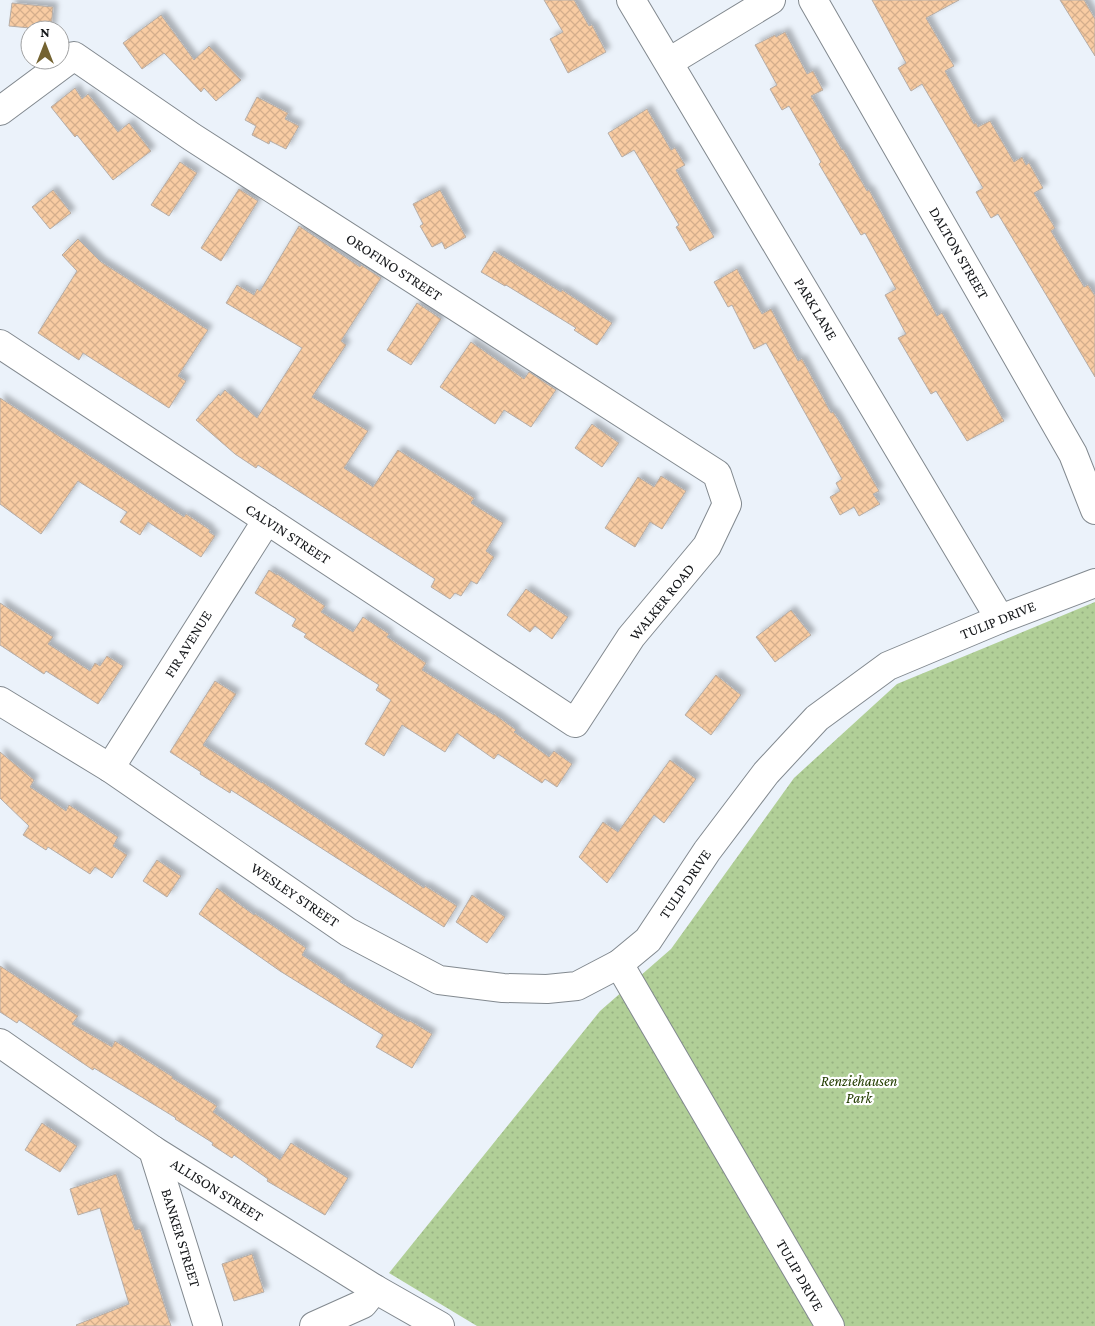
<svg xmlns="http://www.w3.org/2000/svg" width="1095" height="1326" font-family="'Crimson Pro',serif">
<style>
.park{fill:url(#park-dots)}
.building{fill:url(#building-cross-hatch);stroke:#b5ada7;filter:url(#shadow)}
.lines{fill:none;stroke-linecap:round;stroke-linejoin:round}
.minor-casing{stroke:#82898f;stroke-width:30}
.minor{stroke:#fff;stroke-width:28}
.labels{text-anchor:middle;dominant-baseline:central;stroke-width:4.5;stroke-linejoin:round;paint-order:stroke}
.street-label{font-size:15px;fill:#141619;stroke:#fff}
.park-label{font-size:15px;font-style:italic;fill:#233d00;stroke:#fff}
</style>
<defs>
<pattern id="park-dots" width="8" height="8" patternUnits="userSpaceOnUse" patternTransform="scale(1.25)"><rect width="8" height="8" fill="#b1cf97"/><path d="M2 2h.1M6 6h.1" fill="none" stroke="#97b182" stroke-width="1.8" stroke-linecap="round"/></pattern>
<pattern id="building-cross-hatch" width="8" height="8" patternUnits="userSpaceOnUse" patternTransform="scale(1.25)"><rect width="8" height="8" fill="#f8cca3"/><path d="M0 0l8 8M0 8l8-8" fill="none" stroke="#d4ae8c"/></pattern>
<filter id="shadow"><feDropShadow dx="4.5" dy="-4.5" stdDeviation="2.5" flood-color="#0004"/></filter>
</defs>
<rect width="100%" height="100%" fill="#ebf2fa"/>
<path class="park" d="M 1095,602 L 1095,1326 L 477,1326 L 389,1273 L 600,1011 L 671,949 L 794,778 L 897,684 Z"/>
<g class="building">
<path d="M 544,0 L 574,0 L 589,26 L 592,25 L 606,52 L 568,73 L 550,39 L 563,32 Z"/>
<path d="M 872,0 L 959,0 L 926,18 L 954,66 L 945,71 L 974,124 L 976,123 L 978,127 L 990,121 L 1014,162 L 1022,157 L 1026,165 L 1029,163 L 1043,188 L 1034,193 L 1055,228 L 1051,231 L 1084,287 L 1088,285 L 1095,296 L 1095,377 L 998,214 L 991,218 L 976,192 L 983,188 L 922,84 L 911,91 L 898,68 L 906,63 Z"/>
<path d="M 1060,0 L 1084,0 L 1095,19 L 1095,56 Z"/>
<path d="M 12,3 L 53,7 L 51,30 L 9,26 Z"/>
<path d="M 161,15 L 194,60 L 209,46 L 241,80 L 216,101 L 204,88 L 201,92 L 164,53 L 142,69 L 123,43 Z"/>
<path d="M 785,32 L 807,74 L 813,71 L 823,90 L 811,96 L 842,150 L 843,149 L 867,191 L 869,190 L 937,316 L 942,313 L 1004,421 L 967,441 L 936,391 L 931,394 L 898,338 L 906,334 L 885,295 L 896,289 L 865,233 L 861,235 L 819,164 L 821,162 L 789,106 L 782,110 L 770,89 L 777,85 L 755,45 L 775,35 L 776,37 Z"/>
<path d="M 75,88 L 82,99 L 88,94 L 118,132 L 129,123 L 151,151 L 113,180 L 77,135 L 75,137 L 51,107 Z"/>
<path d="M 257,97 L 288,113 L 285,119 L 299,126 L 286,149 L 270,141 L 269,144 L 252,135 L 256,126 L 245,120 Z"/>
<path d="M 647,109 L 671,150 L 675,148 L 685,165 L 676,170 L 714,237 L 690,251 L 676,227 L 679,225 L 634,150 L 622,157 L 608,133 Z"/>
<path d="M 180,162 L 197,173 L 169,216 L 151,205 Z"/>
<path d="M 239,189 L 258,201 L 221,261 L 201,248 Z"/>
<path d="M 53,190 L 71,213 L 50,229 L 32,207 Z"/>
<path d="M 440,190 L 466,237 L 445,249 L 442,242 L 432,247 L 420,226 L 423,224 L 413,204 Z"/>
<path d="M 299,226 L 360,267 L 361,265 L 381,278 L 341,341 L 346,345 L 312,397 L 368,431 L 344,468 L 373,487 L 398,450 L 474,498 L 471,503 L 503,523 L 486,551 L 494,557 L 477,584 L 471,581 L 461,596 L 455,593 L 450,599 L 431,587 L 435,579 L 258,465 L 256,468 L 235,454 L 196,420 L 219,394 L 220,396 L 225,390 L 257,418 L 302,348 L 226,303 L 237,285 L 254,295 L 257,289 L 260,291 Z"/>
<path d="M 78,239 L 101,262 L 208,330 L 178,376 L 186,381 L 169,408 L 83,353 L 79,360 L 38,333 L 77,271 L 62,255 Z"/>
<path d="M 494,251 L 561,292 L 562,290 L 612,323 L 597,345 L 574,330 L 576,328 L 506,285 L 505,286 L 481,272 Z"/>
<path d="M 737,269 L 762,314 L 771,309 L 798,361 L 802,359 L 831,413 L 833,412 L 839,421 L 879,491 L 873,494 L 880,504 L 859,516 L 854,507 L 840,515 L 830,497 L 840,491 L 836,483 L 842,479 L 766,343 L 754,349 L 732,305 L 728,307 L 714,282 Z"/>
<path d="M 417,303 L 441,319 L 411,365 L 387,350 Z"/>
<path d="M 471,342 L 524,379 L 529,372 L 556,390 L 531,427 L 504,410 L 495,424 L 440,387 Z"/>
<path d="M 0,398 L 184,517 L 186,514 L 210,530 L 209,532 L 215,536 L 201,557 L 148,522 L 140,535 L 120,522 L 127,512 L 78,481 L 41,534 L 0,504 Z"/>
<path d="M 592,424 L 619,443 L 602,467 L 575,448 Z"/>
<path d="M 661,476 L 686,491 L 662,529 L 650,522 L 635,547 L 605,528 L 638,477 L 654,487 Z"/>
<path d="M 269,570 L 277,575 L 277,574 L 325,606 L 321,612 L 353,632 L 363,617 L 389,634 L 387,637 L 426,663 L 422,670 L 494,715 L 494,714 L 516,730 L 514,732 L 549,757 L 554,751 L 572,764 L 557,787 L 545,779 L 542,783 L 498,754 L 494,759 L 457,733 L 445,752 L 402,725 L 384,756 L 365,744 L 391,700 L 376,690 L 379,685 L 304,637 L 306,634 L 292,626 L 296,619 L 255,593 Z"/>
<path d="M 526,589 L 568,617 L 552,639 L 535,626 L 530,632 L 507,615 Z"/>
<path d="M 0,603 L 53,637 L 48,644 L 90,671 L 95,663 L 100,666 L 107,656 L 123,666 L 98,704 L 46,671 L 44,674 L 0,645 Z"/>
<path d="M 791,610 L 811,635 L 775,662 L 756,637 Z"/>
<path d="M 716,675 L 741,695 L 711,735 L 685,715 Z"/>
<path d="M 215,681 L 236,694 L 203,745 L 262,783 L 262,782 L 424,888 L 425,886 L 457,906 L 444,927 L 231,790 L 230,793 L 200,774 L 201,772 L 170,752 Z"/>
<path d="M 0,752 L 34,780 L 30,787 L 66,811 L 69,805 L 118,837 L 113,846 L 127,855 L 112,878 L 95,867 L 90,874 L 48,847 L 46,850 L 23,835 L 29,826 L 0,798 Z"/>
<path d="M 670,760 L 696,779 L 664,823 L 654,815 L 607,883 L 579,857 L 603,822 L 618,832 Z"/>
<path d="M 157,860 L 181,876 L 167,897 L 143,881 Z"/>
<path d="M 217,888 L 254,915 L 255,914 L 306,948 L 302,955 L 341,980 L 340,982 L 395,1015 L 409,1022 L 410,1021 L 432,1034 L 412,1068 L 376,1047 L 383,1035 L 280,971 L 199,914 Z"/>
<path d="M 472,895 L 505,917 L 487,943 L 456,922 Z"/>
<path d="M 0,966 L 78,1016 L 72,1024 L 112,1047 L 115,1041 L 173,1077 L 172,1078 L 217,1106 L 213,1112 L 280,1160 L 291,1143 L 348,1178 L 325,1215 L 267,1181 L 268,1179 L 234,1155 L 232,1158 L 212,1145 L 213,1143 L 175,1119 L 176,1118 L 94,1068 L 93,1070 L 19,1020 L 17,1023 L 0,1012 Z"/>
<path d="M 42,1123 L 77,1146 L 60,1172 L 25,1150 Z"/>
<path d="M 116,1174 L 135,1230 L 140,1229 L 171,1326 L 77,1326 L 76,1325 L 129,1304 L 100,1208 L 78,1215 L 70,1189 Z"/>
<path d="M 252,1254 L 264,1292 L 234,1301 L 222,1264 Z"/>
</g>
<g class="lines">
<g class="minor-casing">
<g id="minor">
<path d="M 631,0 L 1000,619"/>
<path d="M 813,0 L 1073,454 L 1095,510"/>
<path d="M 669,62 L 771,0"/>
<path d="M 0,111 L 74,56 L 192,137 L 717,474 L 727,504 L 707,546 L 631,637 L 575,723 L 0,344"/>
<path d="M 0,701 L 110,768 L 348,932 L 439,980 L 503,988 L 547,989 L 577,986 L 619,964 L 648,940 L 707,851 L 766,773 L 817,718 L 888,666 L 1000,619 L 1095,583"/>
<path d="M 110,768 L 267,520"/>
<path d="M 619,964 L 830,1326"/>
<path d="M 0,1043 L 153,1150 L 375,1289 L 440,1326"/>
<path d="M 153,1150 L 208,1326"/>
<path d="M 314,1326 L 363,1304 L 375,1289"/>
</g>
</g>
<use href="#minor" class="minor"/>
</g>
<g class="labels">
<g class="street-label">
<text transform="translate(959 253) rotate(60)">DALTON STREET</text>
<text transform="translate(394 267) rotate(33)">OROFINO STREET</text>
<text transform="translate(816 309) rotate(59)">PARK LANE</text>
<text transform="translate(288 534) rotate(33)">CALVIN STREET</text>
<text transform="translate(662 602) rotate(-51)">WALKER ROAD</text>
<text transform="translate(998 620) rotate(-22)">TULIP DRIVE</text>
<text transform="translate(188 644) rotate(-58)">FIR AVENUE</text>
<text transform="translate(685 884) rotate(-56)">TULIP DRIVE</text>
<text transform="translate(295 895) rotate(34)">WESLEY STREET</text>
<text transform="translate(217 1190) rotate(32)">ALLISON STREET</text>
<text transform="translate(181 1238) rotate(73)">BANKER STREET</text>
<text transform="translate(800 1275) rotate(60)">TULIP DRIVE</text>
</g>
<g class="park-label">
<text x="859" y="1081">Renziehausen<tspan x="859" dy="17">Park</tspan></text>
</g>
</g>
<g transform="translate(45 45)"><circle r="24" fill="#ffffff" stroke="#a1a2a3"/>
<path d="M0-4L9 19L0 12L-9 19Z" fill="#746331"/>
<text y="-8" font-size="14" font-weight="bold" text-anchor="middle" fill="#141619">N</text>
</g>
</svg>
